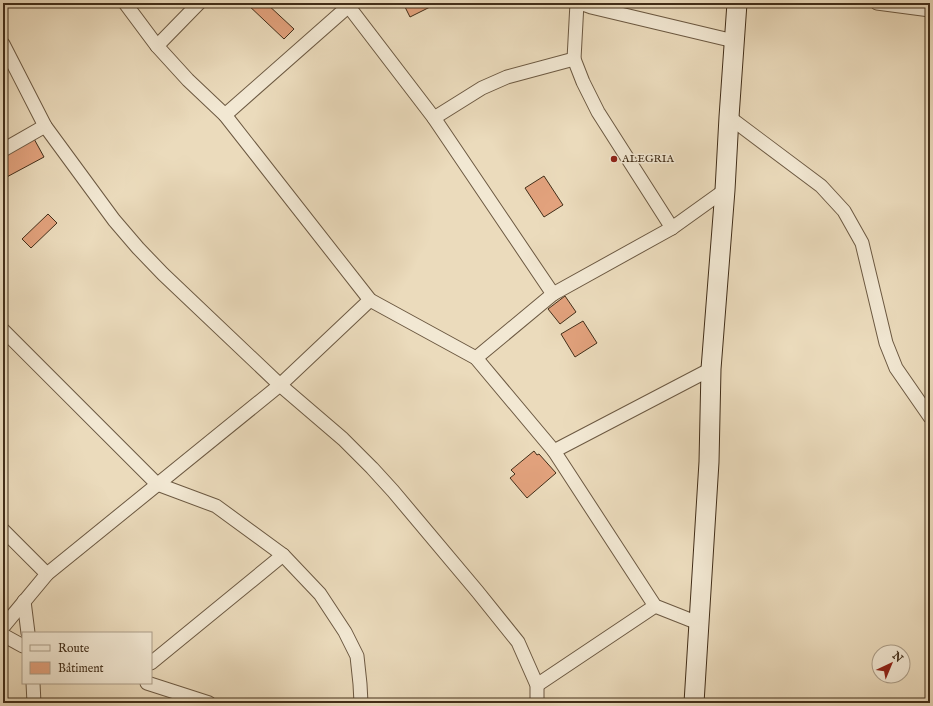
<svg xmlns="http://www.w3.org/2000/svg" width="933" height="706" font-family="'IM FELL English',serif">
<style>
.building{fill:#e2a27d;stroke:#422e19}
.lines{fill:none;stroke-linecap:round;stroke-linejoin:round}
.street-casing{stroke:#6c5942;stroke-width:15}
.secondary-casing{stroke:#422e19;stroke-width:21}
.street{stroke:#f2e8d3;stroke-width:13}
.secondary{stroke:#f2e8d3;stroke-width:19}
.poi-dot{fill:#8f2418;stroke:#f2e8d3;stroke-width:1.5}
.labels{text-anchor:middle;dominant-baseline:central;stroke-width:3;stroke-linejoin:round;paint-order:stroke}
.poi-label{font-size:11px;fill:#422e19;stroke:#f2e8d3;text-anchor:start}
</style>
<rect width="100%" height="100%" fill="#ebdbbc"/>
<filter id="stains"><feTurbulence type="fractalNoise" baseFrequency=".005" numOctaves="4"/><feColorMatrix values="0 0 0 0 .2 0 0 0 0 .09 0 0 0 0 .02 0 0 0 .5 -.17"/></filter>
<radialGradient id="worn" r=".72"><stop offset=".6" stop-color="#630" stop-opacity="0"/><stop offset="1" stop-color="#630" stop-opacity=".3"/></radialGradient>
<g class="building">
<path d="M 246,3 L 266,3 L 294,29 L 284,39 Z"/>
<path d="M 403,3 L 438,3 L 410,17 Z"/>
<path d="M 33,137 L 44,157 L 3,179 L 3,153 Z"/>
<path d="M 544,176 L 563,205 L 544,217 L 525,188 Z"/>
<path d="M 48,214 L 57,223 L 31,248 L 22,239 Z"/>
<path d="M 565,296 L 576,312 L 560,324 L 548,309 Z"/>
<path d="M 583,321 L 597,343 L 575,357 L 561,334 Z"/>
<path d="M 534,451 L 537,455 L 539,454 L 556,473 L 527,498 L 510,478 L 515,474 L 511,470 Z"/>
</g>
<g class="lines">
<g class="street-casing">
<g id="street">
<path d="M 125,3 L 157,46 L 188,80 L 225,115 L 370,300 L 476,358 L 554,451 L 655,606 L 698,623"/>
<path d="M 346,3 L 434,118 L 553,294"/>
<path d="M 577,3 L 574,59 L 583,82 L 598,112 L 672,228"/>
<path d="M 580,3 L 591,7 L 734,41"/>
<path d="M 877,3 L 930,10"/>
<path d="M 3,44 L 45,126 L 114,220 L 138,248 L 163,274 L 280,385 L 343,439 L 372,468 L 393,491 L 477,591 L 518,642 L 537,685 L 537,703"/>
<path d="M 157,46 L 199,3"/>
<path d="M 225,115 L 352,3"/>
<path d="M 729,117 L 821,186 L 844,211 L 862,243 L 886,343 L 896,368 L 930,417"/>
<path d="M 434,118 L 482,88 L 507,77 L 574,59"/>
<path d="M 3,150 L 45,126"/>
<path d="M 3,330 L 157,484 L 216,506 L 283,555 L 320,594 L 345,632 L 357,656 L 360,684 L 361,703"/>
<path d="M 476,358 L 553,294 L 672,228 L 725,190"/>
<path d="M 554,451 L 711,369"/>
<path d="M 3,530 L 47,574"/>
<path d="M 24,601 L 28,633"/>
<path d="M 3,627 L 47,574 L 280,385 L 370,300"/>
<path d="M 3,635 L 23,646"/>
<path d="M 151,663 L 283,555"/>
<path d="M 33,683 L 34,703"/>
<path d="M 147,683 L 209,703"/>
<path d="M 537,685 L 655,606"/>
</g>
</g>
<g class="secondary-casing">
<path id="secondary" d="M 694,703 L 709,462 L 711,369 L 725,190 L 729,117 L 737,3"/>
</g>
<use href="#street" class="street"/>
<use href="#secondary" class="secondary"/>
</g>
<circle class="poi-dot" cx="614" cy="159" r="4"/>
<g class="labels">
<g class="poi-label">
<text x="622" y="159">ALEGRIA</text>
</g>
</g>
<rect width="933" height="706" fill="none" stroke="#ebdbbc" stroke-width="16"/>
<rect x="4" y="4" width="925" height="698" fill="none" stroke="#422e19" stroke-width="2"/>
<rect x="8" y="8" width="917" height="690" fill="none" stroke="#422e19"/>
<rect x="22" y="632" width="130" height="52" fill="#f2e8d3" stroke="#ac9e89"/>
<rect x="30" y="645" width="20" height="6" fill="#f2e8d3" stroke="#ac9e89"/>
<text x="58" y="652" font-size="12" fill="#422e19">Route</text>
<rect x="30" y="662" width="20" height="12" fill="#e2a27d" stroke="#ac9e89"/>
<text x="58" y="672" font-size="12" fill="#422e19">Bâtiment</text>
<g transform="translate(891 664) rotate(44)"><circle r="19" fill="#f2e8d3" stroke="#ac9e89"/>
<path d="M0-3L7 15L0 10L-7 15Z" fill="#8f2418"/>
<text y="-6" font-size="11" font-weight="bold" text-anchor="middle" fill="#422e19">N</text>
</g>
<rect width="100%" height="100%" filter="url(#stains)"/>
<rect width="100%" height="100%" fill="url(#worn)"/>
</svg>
